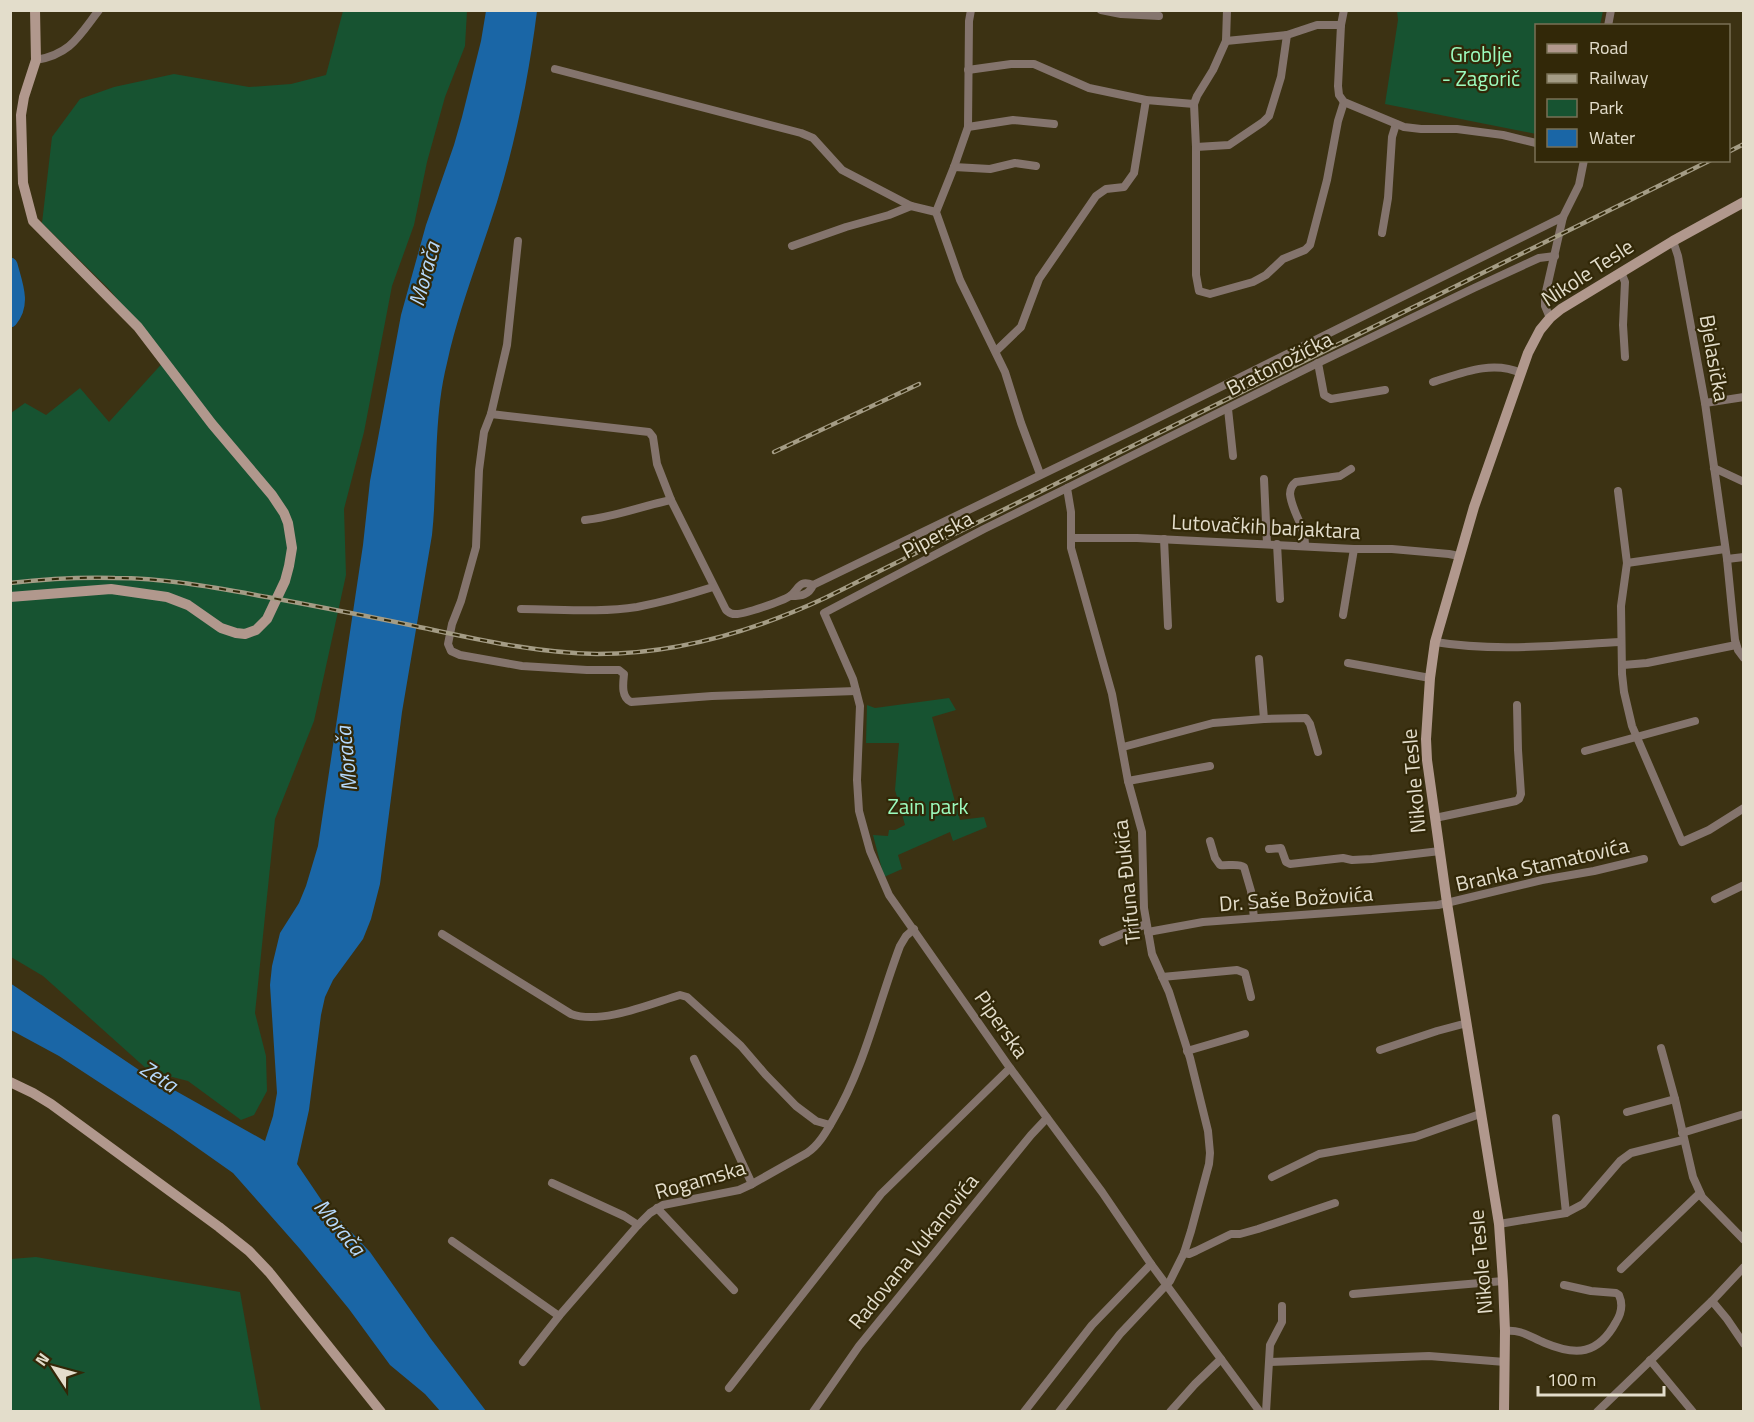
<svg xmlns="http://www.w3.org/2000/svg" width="1754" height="1422" font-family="'Titillium Web',sans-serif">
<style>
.green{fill:#175331}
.water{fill:#1a66a6}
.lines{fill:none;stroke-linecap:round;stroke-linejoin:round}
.river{stroke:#1a66a6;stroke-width:15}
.street{stroke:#84746d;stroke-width:8}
.secondary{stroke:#b1988d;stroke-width:10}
.rail-casing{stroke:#a49c85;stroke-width:4.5}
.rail{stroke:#322808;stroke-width:2;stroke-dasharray:7;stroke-linecap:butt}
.labels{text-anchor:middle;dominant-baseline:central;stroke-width:4.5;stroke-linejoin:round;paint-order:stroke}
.park-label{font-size:21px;fill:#9cfbbe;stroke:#322808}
.street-label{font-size:21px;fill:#e3ddcb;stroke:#322808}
.water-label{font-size:22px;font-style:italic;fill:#b6d9fc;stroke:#322808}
</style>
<rect width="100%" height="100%" fill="#3c3213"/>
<g class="green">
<path d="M 343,11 L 467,11 L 465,46 L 445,97 L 427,162 L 414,225 L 392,286 L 364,432 L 344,509 L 346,575 L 314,721 L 275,819 L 255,1013 L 266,1056 L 267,1091 L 254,1115 L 241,1120 L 188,1081 L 149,1071 L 43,976 L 11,957 L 11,413 L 25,403 L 46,415 L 80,388 L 109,422 L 167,358 L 108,288 L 42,223 L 52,137 L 80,99 L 114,87 L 174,74 L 249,87 L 291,84 L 326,75 Z"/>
<path d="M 1397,11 L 1397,10 L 1603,11 L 1600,25 L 1536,26 L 1536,134 L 1385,104 L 1398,20 Z"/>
<path d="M 949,698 L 956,710 L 932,717 L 960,820 L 984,817 L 987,827 L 953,841 L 950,832 L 898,855 L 902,869 L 884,877 L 873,835 L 888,836 L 889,830 L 895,830 L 905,825 L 895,790 L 899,743 L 866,743 L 867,705 L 875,708 Z"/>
<path d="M 36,1257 L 240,1292 L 261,1411 L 11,1411 L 11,1259 Z"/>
</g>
<path class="water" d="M 486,11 L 537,11 C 529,75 516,140 497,202 C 480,256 459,308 447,363 C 433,419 438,478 432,535 L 402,712 L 380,884 L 371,919 L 363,939 L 333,980 L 325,997 L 321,1015 L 309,1110 L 297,1164 L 322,1201 L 370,1252 L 431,1339 L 486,1411 L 441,1412 L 425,1394 L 390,1365 L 349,1309 L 300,1249 L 233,1173 L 172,1130 L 59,1056 L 11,1030 L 10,983 L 142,1072 L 265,1141 L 273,1116 L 277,1093 L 270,985 L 272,966 L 280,933 L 299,903 L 306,886 L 318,846 L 363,545 L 370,481 L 401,315 L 426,225 L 454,145 L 462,117 L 481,41 Z"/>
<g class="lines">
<path class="river" d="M 10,265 C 15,284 24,304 10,320"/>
<g class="street">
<path d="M 971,10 L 969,21 L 968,127 L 954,167 L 936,212 L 960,280 L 1005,372 L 1021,423 L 1040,474"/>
<path d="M 1101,10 L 1121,14 L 1159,16"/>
<path d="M 1227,10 L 1226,41 L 1213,70 L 1197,96 L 1194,104 L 1196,147 L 1196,275 L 1199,291 L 1210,294 L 1253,282 L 1266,275 L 1283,259 L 1305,250 L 1310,245 L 1327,180 L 1338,121 L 1344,102"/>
<path d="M 1344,10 L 1341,25 L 1338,86 L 1339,95 L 1344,102 L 1404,127 L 1421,129 L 1457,129 L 1503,135 L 1536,143"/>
<path d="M 1608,26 L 1611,10"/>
<path d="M 1226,41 L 1287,35 L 1317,25 L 1341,25"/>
<path d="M 36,60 C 71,54 79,36 99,10"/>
<path d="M 555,69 L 801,133 L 813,138 L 842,170 L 911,206 L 936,212"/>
<path d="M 968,70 L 1011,64 L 1034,64 L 1089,88 L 1146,100 L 1194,104"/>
<path d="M 968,127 L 1013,120 L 1054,124"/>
<path d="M 1196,147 L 1229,145 L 1263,122 L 1269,116 L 1281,77 L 1287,35"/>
<path d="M 954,167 L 990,169 L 1015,163 L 1036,166"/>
<path d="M 1382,233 L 1388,198 L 1392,137 L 1396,124"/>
<path d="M 518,241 L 507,345 L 491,414 L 484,432 L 479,470 L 476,547 L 461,601 L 452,624 L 448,644 L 451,651 L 460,655 L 522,666 L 587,670 L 619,670 L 624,674 C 623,684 621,697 631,702 L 712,696 L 856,691"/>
<path d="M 1673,241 L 1678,256 L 1705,403 L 1727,559 L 1735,640 L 1738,650 L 1744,658"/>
<path d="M 792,246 L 846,227 L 889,215 L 911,206"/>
<path d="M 1621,272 L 1625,282 L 1623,325 L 1625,357"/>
<path d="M 1550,318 L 1545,306 L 1545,296 L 1563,217 L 1579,185 L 1584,160"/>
<path d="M 996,351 L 1021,327 L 1039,279 L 1096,196 L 1106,189 L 1124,187 L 1134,173 L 1146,100"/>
<path d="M 1318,363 L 1324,395 L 1331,399 L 1385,390"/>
<path d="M 1433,382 C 1462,373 1492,360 1521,373"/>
<path d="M 1705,403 L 1744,397"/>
<path d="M 1228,409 L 1233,456"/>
<path d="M 491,414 L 649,432 L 653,437 L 657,464 L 671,500 L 726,610 C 730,613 730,614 735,614 C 742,615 783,601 790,596 C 799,590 798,579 813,585 L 1136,429 L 1563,217"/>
<path d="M 1714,468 L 1744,482"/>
<path d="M 1264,479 L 1267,544"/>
<path d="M 1067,488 L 984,529 L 824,613 L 853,679 L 860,706 L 857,780 L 859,811 L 870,851 L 889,895 L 1010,1068 L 1102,1192 L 1151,1264 L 1260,1412"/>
<path d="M 1618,491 L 1627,563 L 1621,606 L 1622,674 L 1624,692 L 1632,726 L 1682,842 L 1709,830 L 1744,808"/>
<path d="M 585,520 C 615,517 642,506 671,500"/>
<path d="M 1071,538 L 1137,538 L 1354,549 L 1392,549 L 1449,554 L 1459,556"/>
<path d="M 1164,539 L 1168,626"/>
<path d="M 1277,544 L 1280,599"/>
<path d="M 1305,546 C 1306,527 1292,513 1290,494 C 1290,489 1292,485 1296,482 L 1340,476 L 1351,469"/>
<path d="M 1727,559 L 1744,557"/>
<path d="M 1627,563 L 1725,549"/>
<path d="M 791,596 C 801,596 809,595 813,585"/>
<path d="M 521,609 C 559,609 599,613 637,607 C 663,602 688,595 713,587"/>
<path d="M 1343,615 L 1354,549"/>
<path d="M 1435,642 C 1496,652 1560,645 1621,642"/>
<path d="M 1259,659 L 1264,719"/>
<path d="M 1348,663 L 1430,678"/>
<path d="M 1623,665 L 1647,663 L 1736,645"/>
<path d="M 1123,747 L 1213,723 L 1264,719 L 1306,718 L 1310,724 L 1318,752"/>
<path d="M 1585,751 L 1695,721"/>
<path d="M 1128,781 L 1210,766"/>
<path d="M 1435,818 L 1516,801 L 1519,799 L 1521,794 L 1518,750 L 1517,705"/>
<path d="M 1210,841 L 1215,858 L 1220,865 C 1227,866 1239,863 1244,867 L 1251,891 L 1254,918"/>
<path d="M 1269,849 L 1281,848 L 1286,862 L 1290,864 L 1343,858 L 1352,860 L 1372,859 L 1440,851"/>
<path d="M 1715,899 L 1744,885"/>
<path d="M 1148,932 L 1203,922 L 1438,905 L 1542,880 L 1594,871 L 1644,859"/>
<path d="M 442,934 L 571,1014 C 601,1025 650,1004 680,995 L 687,997 L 741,1046 L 765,1074 L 796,1106 L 816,1121 L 830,1125"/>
<path d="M 1103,942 L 1146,924"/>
<path d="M 1162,977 L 1237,970 L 1245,973 L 1251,997"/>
<path d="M 1661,1048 L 1675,1099 L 1693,1177 L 1702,1197 L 1744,1240"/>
<path d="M 1380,1050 L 1437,1031 L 1467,1023"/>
<path d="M 1187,1051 L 1245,1034"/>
<path d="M 694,1059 L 752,1184"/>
<path d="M 1627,1112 L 1675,1099"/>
<path d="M 1556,1118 L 1566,1213"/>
<path d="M 1682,1133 L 1744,1114"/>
<path d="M 1272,1177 L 1319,1154 L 1415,1137 L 1480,1114"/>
<path d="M 552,1183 L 624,1216 L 638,1225"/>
<path d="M 657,1208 L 734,1290"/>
<path d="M 1499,1224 L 1566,1213 L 1583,1204 L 1620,1161 L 1631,1153 L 1683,1140"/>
<path d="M 452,1241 L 559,1316"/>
<path d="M 1184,1253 L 1189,1254 L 1196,1251 L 1231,1234 L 1240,1234 L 1258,1229 L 1335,1203"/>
<path d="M 1621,1269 L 1700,1193"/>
<path d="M 1353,1294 L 1503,1281"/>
<path d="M 1712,1301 L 1727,1319 L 1744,1344"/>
<path d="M 1505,1331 C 1521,1329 1530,1337 1545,1343 C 1576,1356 1598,1355 1616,1322 C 1621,1314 1623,1304 1619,1295 L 1616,1293 L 1591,1291 L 1564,1285"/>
<path d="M 1650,1360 L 1693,1412"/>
<path d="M 523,1362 L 559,1316 L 638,1225 L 650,1213 L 663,1205 L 739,1190 L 752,1184 L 807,1153 C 819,1145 826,1132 833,1120 C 865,1066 878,1004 900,946 L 906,936 L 914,929"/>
<path d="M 1270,1362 L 1429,1356 L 1505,1362"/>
<path d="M 729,1388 L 881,1194 L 1010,1068"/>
<path d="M 813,1412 L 859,1346 L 1031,1135 L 1047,1118"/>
<path d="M 1024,1412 L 1092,1325 L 1151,1264"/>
<path d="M 1059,1412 L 1120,1334 L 1170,1281 L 1184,1253 L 1191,1231 L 1209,1164 L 1210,1153 L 1208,1131 L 1190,1058 L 1169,992 L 1152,954 L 1144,908 L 1142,832 L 1128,781 L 1112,694 L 1071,548 L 1071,512 L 1067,488 L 1318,363 L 1474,288 L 1539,258 L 1555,256"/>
<path d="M 1170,1412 L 1195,1384 L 1221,1359"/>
<path d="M 1266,1412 L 1270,1345 L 1282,1322 L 1282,1306"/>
<path d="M 1597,1412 L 1712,1301 L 1744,1267"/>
</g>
<g class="secondary">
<path d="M 10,597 L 111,589 L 167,597 L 188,605 L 221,628 L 236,633 L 245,634 L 256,630 L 267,619 L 285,581 L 289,566 L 292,548 L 288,523 L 284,513 L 272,495 L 212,424 L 138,327 L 33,221 L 23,183 L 21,115 L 24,97 L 36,60 L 35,10"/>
<path d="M 10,1082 L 33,1093 L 51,1104 L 219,1227 L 249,1251 L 269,1272 L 381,1412"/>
<path d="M 1504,1412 L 1505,1331 L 1503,1281 L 1499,1224 L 1447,903 L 1427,760 L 1426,739 L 1430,678 L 1435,642 L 1474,507 L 1528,353 L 1540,330 L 1550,318 L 1561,309 L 1673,241 L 1744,202"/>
</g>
<g class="rail-casing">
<g id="rail">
<path d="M 1728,152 L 1744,144"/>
<path d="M 774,452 L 919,384"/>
<path d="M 10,583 C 45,579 80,577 115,578 C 166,578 217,588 267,597 C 315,606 362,615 410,625 C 472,638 533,653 597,654 C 676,654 754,631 825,598 L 1711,160"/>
</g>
</g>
<use href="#rail" class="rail"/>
</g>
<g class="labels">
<g class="park-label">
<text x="1481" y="54">Groblje<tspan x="1481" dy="24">- Zagorič</tspan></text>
<text x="928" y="806">Zain park</text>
</g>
<g class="street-label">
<text transform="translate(1587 272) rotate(-33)">Nikole Tesle</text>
<text transform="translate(1715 358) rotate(80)">Bjelasička</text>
<text transform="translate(1279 363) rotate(-27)">Bratonožićka</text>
<text transform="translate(1266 526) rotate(3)">Lutovačkih barjaktara</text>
<text transform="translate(937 534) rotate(-28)">Piperska</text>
<text transform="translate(1413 781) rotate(-95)">Nikole Tesle</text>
<text transform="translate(1542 864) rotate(-13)">Branka Stamatovića</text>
<text transform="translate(1126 882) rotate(-96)">Trifuna Đukića</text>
<text transform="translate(1296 898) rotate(-4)">Dr. Saše Božovića</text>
<text transform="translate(1002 1024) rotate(55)">Piperska</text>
<text transform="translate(700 1179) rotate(-16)">Rogamska</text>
<text transform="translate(913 1251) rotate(-51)">Radovana Vukanovića</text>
<text transform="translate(1480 1262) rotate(-95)">Nikole Tesle</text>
</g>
<g class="water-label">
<text transform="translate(424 274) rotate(-75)">Morača</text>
<text transform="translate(346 759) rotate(-96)">Morača</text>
<text transform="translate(159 1076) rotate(33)">Zeta</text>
<text transform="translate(340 1227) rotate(50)">Morača</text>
</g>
</g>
<rect width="1754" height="1422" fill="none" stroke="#e3ddcb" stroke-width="24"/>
<rect x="1535" y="24" width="195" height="138" fill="#322808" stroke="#797056" stroke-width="1.5"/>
<rect x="1547" y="44" width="30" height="9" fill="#b1988d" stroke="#797056" stroke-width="1.5"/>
<text x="1589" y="54" font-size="18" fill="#e3ddcb">Road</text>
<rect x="1547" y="74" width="30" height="9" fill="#a49c85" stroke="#797056" stroke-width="1.5"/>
<text x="1589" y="84" font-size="18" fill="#e3ddcb">Railway</text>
<rect x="1547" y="99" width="30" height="18" fill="#175331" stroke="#797056" stroke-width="1.5"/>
<text x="1589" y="114" font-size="18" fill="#e3ddcb">Park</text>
<rect x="1547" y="129" width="30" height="18" fill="#1a66a6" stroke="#797056" stroke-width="1.5"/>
<text x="1589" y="144" font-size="18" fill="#e3ddcb">Water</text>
<g transform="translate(54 1368) rotate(306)" stroke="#322808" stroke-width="4.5" paint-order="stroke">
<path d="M0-4.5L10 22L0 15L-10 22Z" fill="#e3ddcb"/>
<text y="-9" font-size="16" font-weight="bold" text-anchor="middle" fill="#e3ddcb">N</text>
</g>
<path d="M1538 1386v9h126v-9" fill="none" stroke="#e3ddcb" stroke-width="3"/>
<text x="1547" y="1386" font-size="18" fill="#e3ddcb" stroke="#322808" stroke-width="4.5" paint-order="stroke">100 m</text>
</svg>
